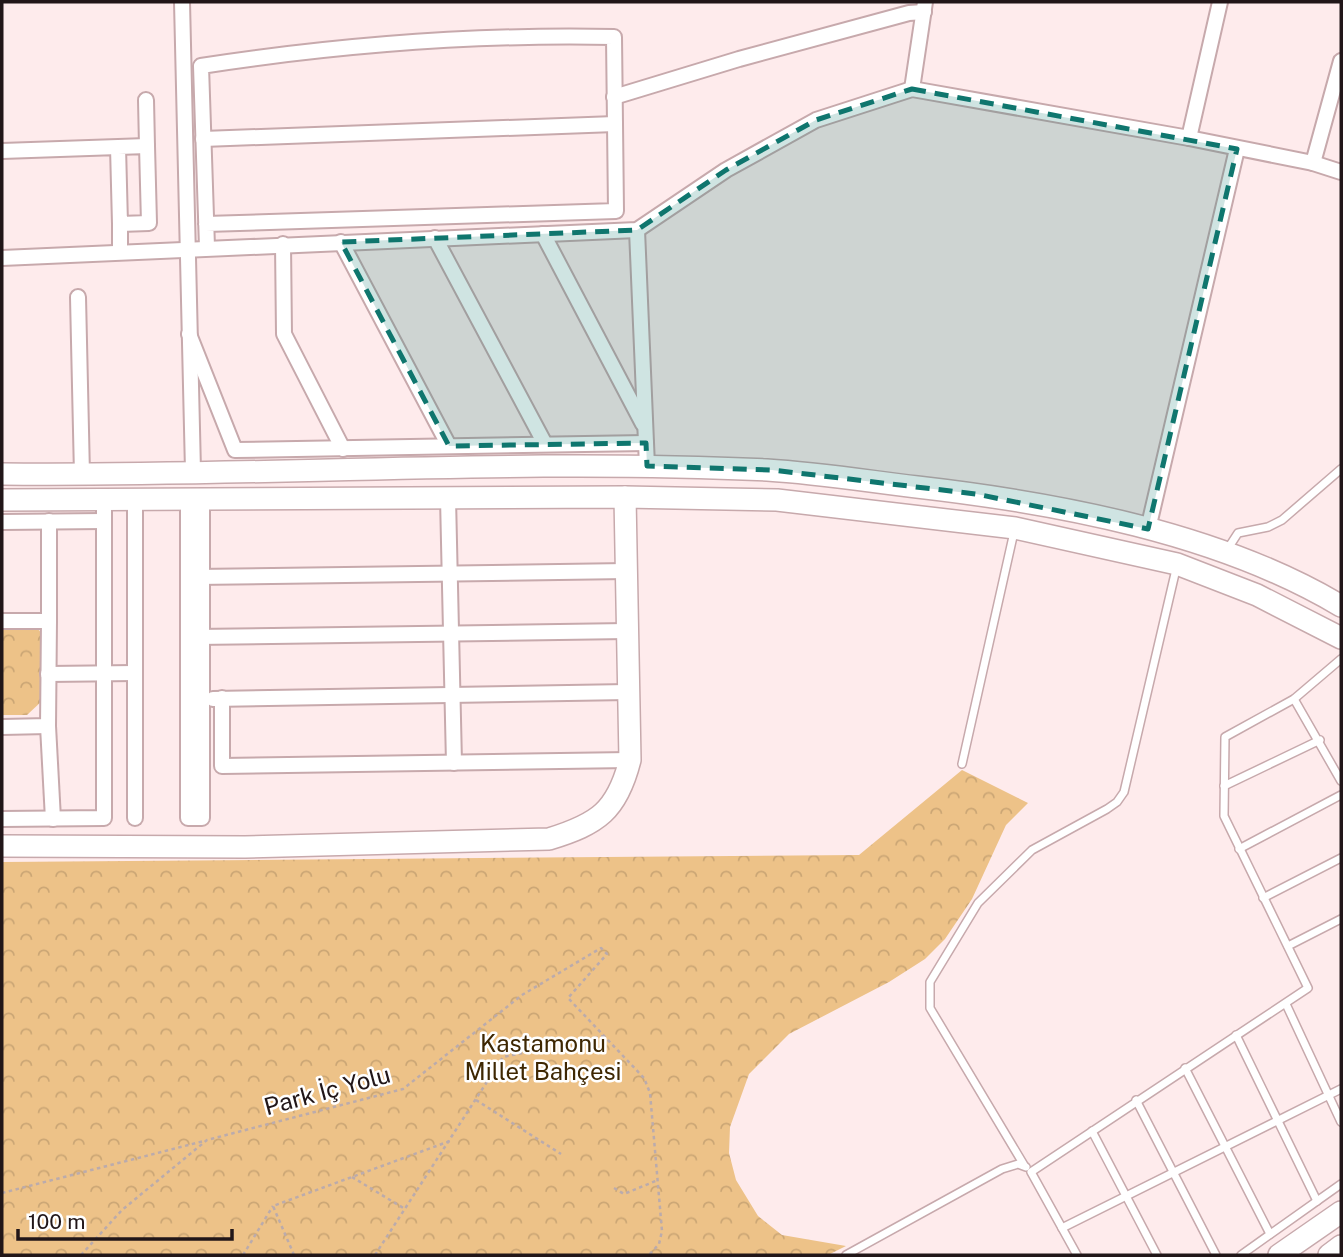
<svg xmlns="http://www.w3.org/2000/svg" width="1343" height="1257" font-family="'Public Sans',sans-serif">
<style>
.park{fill:url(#park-crowns)}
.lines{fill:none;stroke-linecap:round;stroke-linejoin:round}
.lane-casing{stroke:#c7a9ac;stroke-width:10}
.street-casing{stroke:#c7a9ac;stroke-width:18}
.secondary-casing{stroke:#c7a9ac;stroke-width:24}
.path{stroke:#bbabac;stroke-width:2.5;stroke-dasharray:3.5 3.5;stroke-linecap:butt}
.lane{stroke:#fff;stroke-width:7}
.street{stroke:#fff;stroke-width:14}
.secondary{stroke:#fff;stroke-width:21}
.marked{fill:#0f766e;fill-opacity:0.2;stroke:#0f766e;stroke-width:5;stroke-dasharray:14 9;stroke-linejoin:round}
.labels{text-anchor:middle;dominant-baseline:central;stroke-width:5;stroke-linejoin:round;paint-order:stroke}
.park-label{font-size:24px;fill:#3e2702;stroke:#fff}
.street-label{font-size:24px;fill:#211618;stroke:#fff}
</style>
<defs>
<pattern id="park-crowns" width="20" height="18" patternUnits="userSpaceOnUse" patternTransform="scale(1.75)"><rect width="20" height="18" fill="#edc288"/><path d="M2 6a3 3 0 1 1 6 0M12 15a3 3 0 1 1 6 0" fill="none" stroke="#cba675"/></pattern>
</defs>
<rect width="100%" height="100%" fill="#feebec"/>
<g class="park">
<path d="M 2,629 L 38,629 L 43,635 L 43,700 L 27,715 L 2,715 Z"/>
<path d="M 962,770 L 1028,803 L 1006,825 L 972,899 L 945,939 L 925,959 L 889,982 L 789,1034 L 749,1074 L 730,1127 L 729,1153 L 736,1180 L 758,1216 L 782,1235 L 846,1246 L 828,1255 L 2,1255 L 2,862 L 859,855 Z"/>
</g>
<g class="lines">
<g class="lane-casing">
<g id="lane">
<path d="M 1227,550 L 1238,533 L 1268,527 L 1282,520 L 1341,469"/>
<path d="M 1294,699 L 1341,781"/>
<path d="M 962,764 L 1014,532"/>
<path d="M 1224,786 L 1320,740"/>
<path d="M 1239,849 L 1341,795"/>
<path d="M 1263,898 L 1341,858"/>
<path d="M 1288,946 L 1341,919"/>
<path d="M 1286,1004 L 1341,1122"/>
<path d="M 1236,1035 L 1317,1201"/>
<path d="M 1185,1068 L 1270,1234"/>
<path d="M 1136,1100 L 1216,1255"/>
<path d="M 1092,1131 L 1157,1255"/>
<path d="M 1024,1165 L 930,1008 L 930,982 L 978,903 L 1032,850 L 1107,809 L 1117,802 L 1124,792 L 1177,565"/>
<path d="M 1062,1228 L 1341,1089"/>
<path d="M 846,1255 L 1002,1169 L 1018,1164 L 1026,1167"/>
<path d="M 1077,1255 L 1031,1172 L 1308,988 L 1224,816 L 1225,737 L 1294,699 L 1341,659"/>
<path d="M 1241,1255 L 1341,1184"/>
</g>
</g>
<g class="street-casing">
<g id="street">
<path d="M 182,2 L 193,471"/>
<path d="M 912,89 L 925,2"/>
<path d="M 614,97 L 739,59 L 909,13 L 924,12"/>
<path d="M 146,100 L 147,146"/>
<path d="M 1189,138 L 1220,2"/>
<path d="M 203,139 L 615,124"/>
<path d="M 2,151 L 147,146 L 149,223 L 120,224 L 118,147"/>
<path d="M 1313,163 L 1341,61"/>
<path d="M 120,224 L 120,252"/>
<path d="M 206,224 L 616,211 L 614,37 C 474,34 338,45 201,66 C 203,127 205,187 207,247"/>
<path d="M 637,230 L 647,466"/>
<path d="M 543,234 L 643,424"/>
<path d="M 435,238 L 545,444"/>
<path d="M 341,242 L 449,446"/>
<path d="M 283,244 L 284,334 L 343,449"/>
<path d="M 2,258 L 637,230 L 726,170 L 816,120 L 912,89 L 1189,138 L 1313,163 L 1341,172"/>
<path d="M 78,297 L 82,475"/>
<path d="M 189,334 L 235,450 L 646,443"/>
<path d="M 448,498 L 454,763"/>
<path d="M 188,499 L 188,818 L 202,818 L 202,499"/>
<path d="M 2,522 L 104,521"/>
<path d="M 1148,529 L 1237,149"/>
<path d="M 196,577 L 627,571"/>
<path d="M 2,621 L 49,621 L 48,726 L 2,727"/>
<path d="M 49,621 L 49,521"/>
<path d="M 196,637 L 627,631"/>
<path d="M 48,674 L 135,673"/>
<path d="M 222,698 L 222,766 L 630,760"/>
<path d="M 213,699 L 628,692"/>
<path d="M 48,726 L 53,819"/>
<path d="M 135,818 L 135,499"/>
<path d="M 2,819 L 104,818 L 104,499"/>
</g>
</g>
<g class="secondary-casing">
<g id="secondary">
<path d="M 2,474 C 257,477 512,458 767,470 C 817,473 867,481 917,487 C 1057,503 1219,533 1341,606"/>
<path d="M 2,500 L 625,497 L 777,500 L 1015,528 L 1177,564 L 1257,595 L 1341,638"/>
<path d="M 2,846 L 245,847 L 549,839 C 598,824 617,811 630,760 L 625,497"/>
<path d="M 1279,1255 L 1341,1212"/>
<path d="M 1329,1255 L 1341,1246"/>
</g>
</g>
<g class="path">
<path d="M 476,1100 L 561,1154"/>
<path d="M 352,1177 L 405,1209"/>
<path d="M 614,1188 L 624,1194 L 658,1180"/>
<path d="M 2,1193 L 204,1141"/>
<path d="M 81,1255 L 122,1210 L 207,1140 L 403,1089 L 522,995 L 601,948 L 607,954 L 568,998 L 644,1078 L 650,1093 L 662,1231 L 659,1244 L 649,1255"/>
<path d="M 243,1255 L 273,1206"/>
<path d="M 294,1255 L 273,1206 L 450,1141"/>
<path d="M 375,1255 L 503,1057 L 604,1036"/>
</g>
<use href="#lane" class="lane"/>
<use href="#street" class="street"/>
<use href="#secondary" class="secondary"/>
</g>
<path class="marked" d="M 912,89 L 1237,149 L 1148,529 L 976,494 L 772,470 L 647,466 L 646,443 L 449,446 L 341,242 L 637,230 L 726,170 L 816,120 Z"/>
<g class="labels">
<g class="park-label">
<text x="543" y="1043">Kastamonu<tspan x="543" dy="28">Millet Bahçesi</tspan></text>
</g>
<g class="street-label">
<text transform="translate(327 1090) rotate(-15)">Park İç Yolu</text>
</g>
</g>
<rect width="1343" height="1257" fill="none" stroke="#211618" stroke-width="7"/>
<path d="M18 1229v10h214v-10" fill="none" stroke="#211618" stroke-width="3.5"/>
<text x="28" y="1229" font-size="21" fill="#211618" stroke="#ffffff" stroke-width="5" paint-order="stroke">100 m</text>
</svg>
